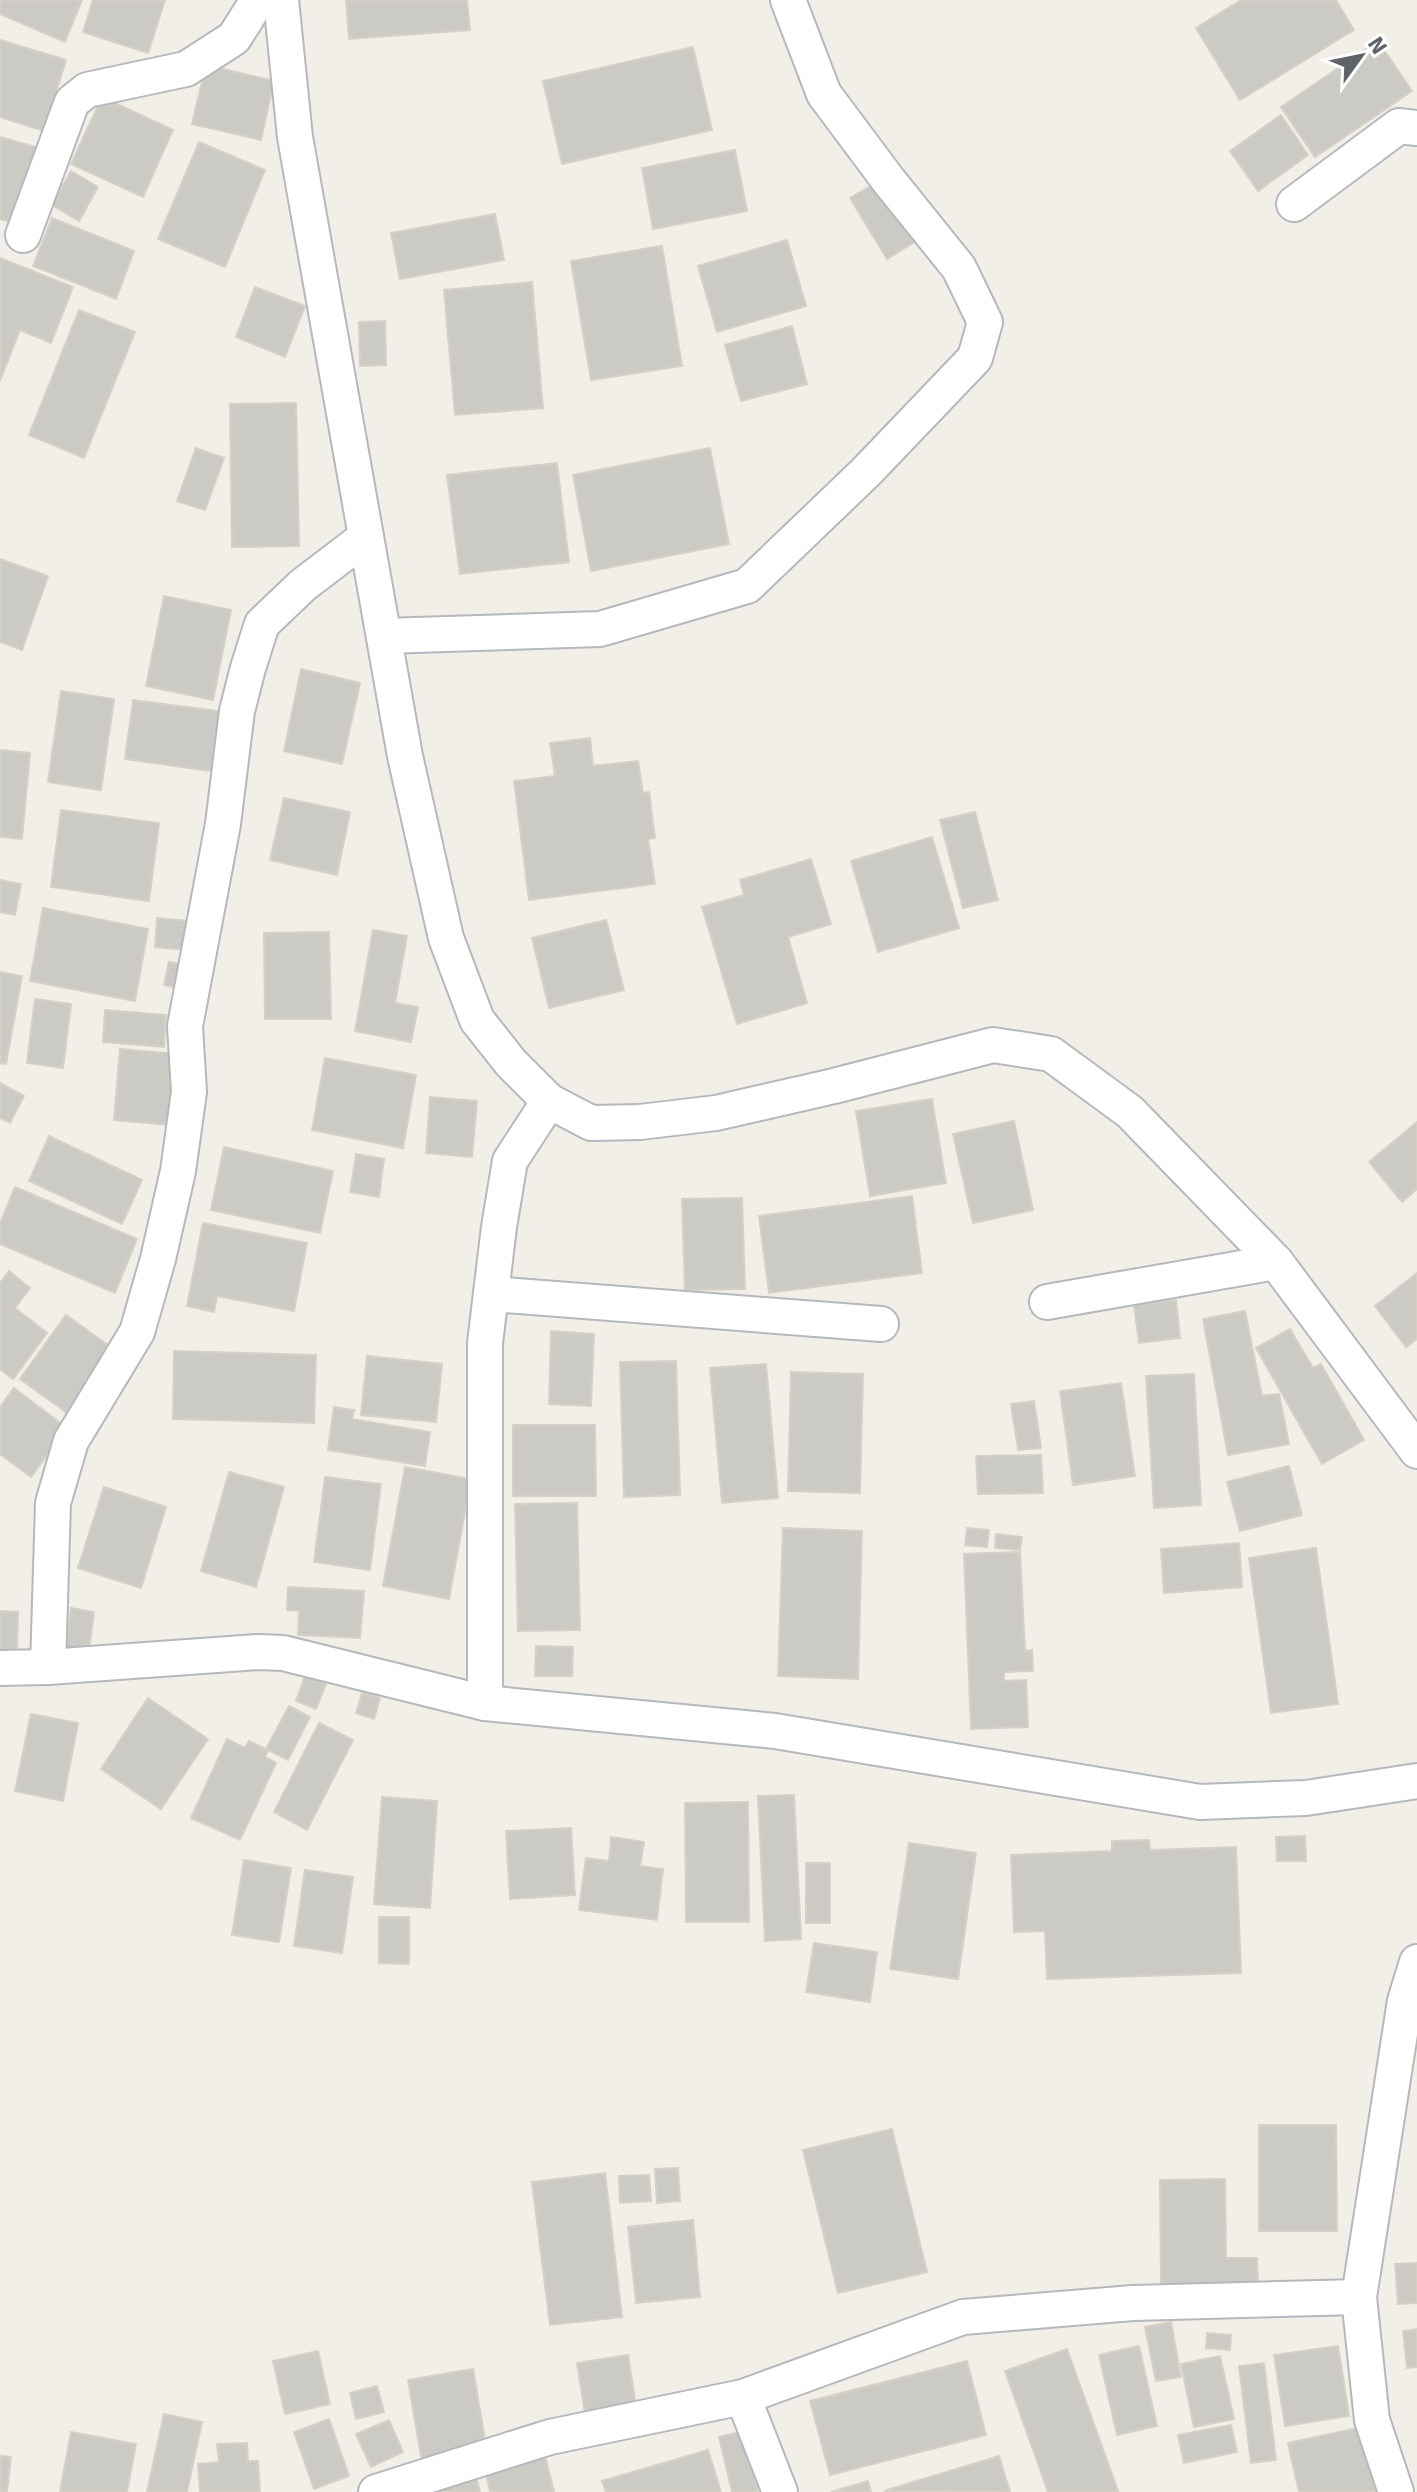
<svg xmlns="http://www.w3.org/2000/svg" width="1417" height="2492" font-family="Signika,sans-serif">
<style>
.building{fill:#cccac5;stroke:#d6d1c6;stroke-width:2}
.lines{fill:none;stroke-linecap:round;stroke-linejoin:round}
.minor-casing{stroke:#b5b8bc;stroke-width:38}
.minor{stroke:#fff;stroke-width:34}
</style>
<rect width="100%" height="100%" fill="#f1efe8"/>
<g class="building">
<path d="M 0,0 L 82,0 L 65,42 L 0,14 Z"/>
<path d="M 93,0 L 165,0 L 148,53 L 83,32 Z"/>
<path d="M 346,0 L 467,0 L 470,30 L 349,39 Z"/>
<path d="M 1241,0 L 1336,0 L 1354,30 L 1240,100 L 1196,28 Z"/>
<path d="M 0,40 L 66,60 L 44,131 L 0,117 Z"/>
<path d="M 1378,41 L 1412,91 L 1315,157 L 1281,107 Z"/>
<path d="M 693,47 L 712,130 L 562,164 L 543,81 Z"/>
<path d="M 206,65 L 274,81 L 261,140 L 192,124 Z"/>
<path d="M 102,97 L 173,130 L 143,197 L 71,164 Z"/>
<path d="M 1281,115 L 1308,155 L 1258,191 L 1230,151 Z"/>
<path d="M 0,137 L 39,148 L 17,224 L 0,219 Z"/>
<path d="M 199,142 L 265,170 L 225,267 L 158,239 Z"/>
<path d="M 735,150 L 747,211 L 653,229 L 642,168 Z"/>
<path d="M 71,171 L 98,187 L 79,221 L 52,205 Z"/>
<path d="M 879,181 L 916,241 L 887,259 L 850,198 Z"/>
<path d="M 495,214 L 504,260 L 400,279 L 391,233 Z"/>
<path d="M 52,218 L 134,251 L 116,299 L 33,266 Z"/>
<path d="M 787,240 L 806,306 L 717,332 L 698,266 Z"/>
<path d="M 662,246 L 682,366 L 591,380 L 571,261 Z"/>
<path d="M 0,258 L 73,287 L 51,343 L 20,330 L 0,381 Z"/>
<path d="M 532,282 L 543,408 L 455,415 L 444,290 Z"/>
<path d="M 255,287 L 305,306 L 285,357 L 236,337 Z"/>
<path d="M 79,310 L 135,332 L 84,458 L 29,435 Z"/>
<path d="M 385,321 L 386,365 L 360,366 L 359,322 Z"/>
<path d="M 792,326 L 807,384 L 741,401 L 725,345 Z"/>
<path d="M 296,403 L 299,546 L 232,547 L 230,404 Z"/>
<path d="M 196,448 L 224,458 L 205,510 L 177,501 Z"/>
<path d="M 710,448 L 729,544 L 591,571 L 573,475 Z"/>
<path d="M 557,463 L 569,562 L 460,574 L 447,475 Z"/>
<path d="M 0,559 L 48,576 L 22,650 L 0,642 Z"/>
<path d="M 164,596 L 231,610 L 213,700 L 146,686 Z"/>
<path d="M 301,669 L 360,683 L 342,764 L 284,751 Z"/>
<path d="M 61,691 L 114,699 L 101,790 L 48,782 Z"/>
<path d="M 133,700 L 226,712 L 218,772 L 125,759 Z"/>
<path d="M 590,738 L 593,766 L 638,761 L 643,793 L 649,792 L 655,838 L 648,839 L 655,884 L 529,900 L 514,781 L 555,776 L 550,743 Z"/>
<path d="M 0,750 L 30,753 L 22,839 L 0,837 Z"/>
<path d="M 284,798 L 350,812 L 337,875 L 270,860 Z"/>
<path d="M 61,810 L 159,823 L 149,901 L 51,887 Z"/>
<path d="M 975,812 L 998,900 L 963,908 L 940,820 Z"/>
<path d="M 932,837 L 959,928 L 878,952 L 851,861 Z"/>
<path d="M 811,859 L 831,924 L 788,937 L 807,1003 L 737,1024 L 702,907 L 744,895 L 740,880 Z"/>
<path d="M 0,880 L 21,884 L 15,915 L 0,912 Z"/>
<path d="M 43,908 L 148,929 L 135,1001 L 30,981 Z"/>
<path d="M 157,918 L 188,921 L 186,950 L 155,947 Z"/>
<path d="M 606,920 L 624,990 L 549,1008 L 532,938 Z"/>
<path d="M 373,930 L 407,936 L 395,1003 L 418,1007 L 411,1042 L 355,1031 Z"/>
<path d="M 329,932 L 331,1019 L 265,1019 L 264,933 Z"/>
<path d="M 169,962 L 186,965 L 181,989 L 164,985 Z"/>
<path d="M 0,972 L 22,976 L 6,1064 L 0,1063 Z"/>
<path d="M 35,999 L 71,1004 L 63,1068 L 27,1063 Z"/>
<path d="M 105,1010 L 166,1015 L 164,1047 L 103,1042 Z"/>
<path d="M 120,1049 L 176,1054 L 170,1125 L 114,1120 Z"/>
<path d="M 325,1058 L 416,1075 L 403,1148 L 312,1130 Z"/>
<path d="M 0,1083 L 24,1096 L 10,1123 L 0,1118 Z"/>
<path d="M 430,1097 L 477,1101 L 472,1157 L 426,1153 Z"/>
<path d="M 932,1099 L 946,1183 L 870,1196 L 856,1111 Z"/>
<path d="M 1014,1121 L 1033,1210 L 973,1223 L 953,1134 Z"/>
<path d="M 1417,1122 L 1417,1189 L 1402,1202 L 1369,1162 Z"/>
<path d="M 49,1136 L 142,1180 L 122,1224 L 29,1181 Z"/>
<path d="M 224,1147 L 333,1171 L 320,1233 L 211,1210 Z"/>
<path d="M 356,1154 L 384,1159 L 379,1197 L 350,1192 Z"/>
<path d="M 15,1187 L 137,1239 L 115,1293 L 0,1244 L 0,1223 Z"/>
<path d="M 912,1196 L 922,1273 L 769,1293 L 759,1216 Z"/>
<path d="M 742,1198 L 745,1289 L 685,1290 L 682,1199 Z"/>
<path d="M 203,1223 L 307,1243 L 294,1311 L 217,1296 L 214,1312 L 187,1306 Z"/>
<path d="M 9,1271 L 30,1288 L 15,1308 L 47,1333 L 13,1379 L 0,1369 L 0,1283 Z"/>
<path d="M 1417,1273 L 1417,1339 L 1406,1347 L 1375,1306 Z"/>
<path d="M 1176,1300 L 1180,1338 L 1139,1343 L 1134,1305 Z"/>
<path d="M 1245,1311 L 1262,1396 L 1279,1394 L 1289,1444 L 1228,1455 L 1203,1319 Z"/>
<path d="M 66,1315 L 112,1348 L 66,1412 L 20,1379 Z"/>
<path d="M 1290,1329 L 1313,1368 L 1321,1364 L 1364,1440 L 1322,1464 L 1256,1348 Z"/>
<path d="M 551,1331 L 594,1334 L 591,1406 L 549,1404 Z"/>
<path d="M 174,1351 L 316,1355 L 314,1423 L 173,1419 Z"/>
<path d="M 367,1356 L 442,1364 L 436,1422 L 361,1415 Z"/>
<path d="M 676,1361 L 680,1495 L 624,1497 L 620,1362 Z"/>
<path d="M 766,1364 L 778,1498 L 722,1503 L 710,1368 Z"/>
<path d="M 791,1372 L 863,1374 L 860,1493 L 788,1491 Z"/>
<path d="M 1194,1374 L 1201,1505 L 1154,1508 L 1146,1376 Z"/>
<path d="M 1121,1383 L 1135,1476 L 1073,1485 L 1060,1391 Z"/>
<path d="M 14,1388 L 67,1428 L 31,1477 L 0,1454 L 0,1407 Z"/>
<path d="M 1034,1401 L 1041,1448 L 1018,1450 L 1011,1404 Z"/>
<path d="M 334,1407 L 354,1410 L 352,1419 L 430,1432 L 425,1466 L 328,1450 Z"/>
<path d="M 513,1425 L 595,1425 L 596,1496 L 513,1496 Z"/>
<path d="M 1041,1455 L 1043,1493 L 978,1494 L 976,1456 Z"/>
<path d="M 1289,1466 L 1302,1515 L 1240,1531 L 1227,1482 Z"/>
<path d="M 405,1467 L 471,1479 L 449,1599 L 383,1586 Z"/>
<path d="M 229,1472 L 284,1487 L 256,1587 L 201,1571 Z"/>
<path d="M 325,1477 L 381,1484 L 370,1570 L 314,1562 Z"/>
<path d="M 104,1487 L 166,1507 L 141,1588 L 78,1568 Z"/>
<path d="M 577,1503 L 580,1630 L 518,1631 L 515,1504 Z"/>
<path d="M 783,1528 L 862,1531 L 858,1679 L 778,1676 Z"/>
<path d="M 967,1528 L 989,1530 L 987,1547 L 965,1545 Z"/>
<path d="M 996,1534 L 1022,1537 L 1020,1550 L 995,1548 Z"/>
<path d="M 1239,1543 L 1242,1587 L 1164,1593 L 1161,1549 Z"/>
<path d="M 1316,1548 L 1338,1704 L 1271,1713 L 1249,1558 Z"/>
<path d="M 1020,1552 L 1025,1651 L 1032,1650 L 1033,1671 L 1004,1672 L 1004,1681 L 1026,1680 L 1028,1727 L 971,1729 L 964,1554 Z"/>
<path d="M 288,1587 L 364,1591 L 360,1638 L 298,1635 L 299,1611 L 287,1610 Z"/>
<path d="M 71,1608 L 94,1612 L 89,1651 L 66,1648 Z"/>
<path d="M 0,1611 L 18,1612 L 17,1650 L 0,1649 Z"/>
<path d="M 536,1646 L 573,1647 L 572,1676 L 535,1676 Z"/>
<path d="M 305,1676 L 326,1684 L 316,1709 L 296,1701 Z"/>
<path d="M 362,1693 L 380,1698 L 374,1719 L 356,1713 Z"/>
<path d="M 148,1698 L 208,1739 L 161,1809 L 101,1769 Z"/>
<path d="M 289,1706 L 310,1717 L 288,1760 L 266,1749 Z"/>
<path d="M 31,1714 L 78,1723 L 63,1801 L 15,1791 Z"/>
<path d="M 319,1723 L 353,1740 L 307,1830 L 274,1812 Z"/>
<path d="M 227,1739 L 245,1748 L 249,1741 L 268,1750 L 265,1757 L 276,1763 L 240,1840 L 191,1818 Z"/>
<path d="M 794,1795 L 801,1939 L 765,1941 L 758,1796 Z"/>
<path d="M 382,1797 L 437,1801 L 430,1908 L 374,1904 Z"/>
<path d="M 748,1802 L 749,1922 L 686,1922 L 685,1803 Z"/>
<path d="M 571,1828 L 575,1895 L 510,1899 L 506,1831 Z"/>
<path d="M 1305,1836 L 1306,1861 L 1277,1861 L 1276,1837 Z"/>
<path d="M 611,1837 L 644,1842 L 640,1866 L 663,1869 L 657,1920 L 579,1910 L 586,1858 L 609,1861 Z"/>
<path d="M 1149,1840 L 1150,1850 L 1236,1847 L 1241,1973 L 1047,1979 L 1045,1931 L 1014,1932 L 1011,1855 L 1112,1851 L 1112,1841 Z"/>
<path d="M 909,1843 L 976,1853 L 958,1979 L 890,1969 Z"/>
<path d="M 244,1860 L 291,1868 L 279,1942 L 232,1935 Z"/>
<rect x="806" y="1863" width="24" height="60"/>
<path d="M 305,1870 L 353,1877 L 342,1953 L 294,1946 Z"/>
<path d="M 379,1917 L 409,1917 L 409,1964 L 379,1963 Z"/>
<path d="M 814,1943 L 877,1952 L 870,2002 L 806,1992 Z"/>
<path d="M 1259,2125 L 1336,2125 L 1337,2231 L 1259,2231 Z"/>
<path d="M 892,2129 L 927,2272 L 838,2293 L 803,2150 Z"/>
<path d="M 678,2168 L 680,2201 L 657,2203 L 655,2169 Z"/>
<path d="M 605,2173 L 622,2317 L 550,2325 L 532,2182 Z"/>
<path d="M 649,2175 L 651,2201 L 620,2203 L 619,2176 Z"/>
<path d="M 1225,2179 L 1226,2258 L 1257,2258 L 1258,2284 L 1161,2284 L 1160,2180 Z"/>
<path d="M 693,2220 L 700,2297 L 636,2303 L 628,2227 Z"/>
<path d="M 1417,2263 L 1417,2303 L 1398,2304 L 1395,2264 Z"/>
<path d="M 1171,2322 L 1181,2377 L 1156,2381 L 1145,2327 Z"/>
<path d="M 1417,2329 L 1417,2367 L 1407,2368 L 1403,2331 Z"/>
<path d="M 1207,2333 L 1231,2335 L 1230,2350 L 1206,2348 Z"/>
<path d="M 1139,2346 L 1157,2426 L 1117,2435 L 1099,2355 Z"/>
<path d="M 1338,2346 L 1349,2416 L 1285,2426 L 1274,2355 Z"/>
<path d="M 1067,2349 L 1118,2491 L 1116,2492 L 1048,2492 L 1005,2371 Z"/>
<path d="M 318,2351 L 330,2404 L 285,2414 L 273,2361 Z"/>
<path d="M 628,2355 L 637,2413 L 586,2420 L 577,2363 Z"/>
<path d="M 1220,2356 L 1234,2419 L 1194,2427 L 1181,2364 Z"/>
<path d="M 967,2361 L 986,2435 L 830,2475 L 810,2401 Z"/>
<path d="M 1264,2363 L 1276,2460 L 1251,2463 L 1239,2366 Z"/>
<path d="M 473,2369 L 487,2452 L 422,2462 L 408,2380 Z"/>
<path d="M 377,2386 L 384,2412 L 356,2419 L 350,2393 Z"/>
<path d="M 164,2414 L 202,2422 L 187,2492 L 147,2492 Z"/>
<path d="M 329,2419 L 349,2476 L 314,2489 L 294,2432 Z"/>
<path d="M 389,2420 L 403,2452 L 371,2467 L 356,2434 Z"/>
<path d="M 1231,2425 L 1237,2452 L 1184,2463 L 1178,2435 Z"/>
<path d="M 1362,2427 L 1377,2492 L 1299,2492 L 1288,2443 Z"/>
<path d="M 744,2431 L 758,2492 L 732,2492 L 719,2437 Z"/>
<path d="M 71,2432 L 136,2444 L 127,2492 L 60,2492 Z"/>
<path d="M 247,2443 L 248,2461 L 258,2461 L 260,2492 L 200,2492 L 198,2464 L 219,2462 L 217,2444 Z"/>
<path d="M 708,2450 L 721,2492 L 606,2492 L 602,2481 Z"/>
<path d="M 0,2456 L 11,2457 L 7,2492 L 0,2492 Z"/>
<path d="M 545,2456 L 554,2492 L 490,2492 L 485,2470 Z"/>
<path d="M 999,2456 L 1010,2492 L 884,2491 Z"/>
<path d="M 476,2476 L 480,2492 L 427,2492 Z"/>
<path d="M 868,2481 L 871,2492 L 831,2492 Z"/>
</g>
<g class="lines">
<g class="minor-casing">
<g id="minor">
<path d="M 281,0 L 295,137 L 405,756 L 446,938 L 477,1020 L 511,1063 L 549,1101 L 591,1123 L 640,1122 L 716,1113 L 834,1086 L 993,1045 L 1051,1054 L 1130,1112 L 1276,1262 L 1417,1451"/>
<path d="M 1294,204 L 1399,126 L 1417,128"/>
<path d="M 23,235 L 72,102 L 87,90 L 186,69 L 234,38 L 258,0"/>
<path d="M 384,636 L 600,629 L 747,586 L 866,472 L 975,358 L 985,322 L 959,268 L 889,181 L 824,94 L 788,0"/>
<path d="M 491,1294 L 881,1324"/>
<path d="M 1047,1302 L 1276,1262"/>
<path d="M 48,1667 L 53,1503 L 71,1441 L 137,1332 L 158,1259 L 178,1171 L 189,1092 L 185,1026 L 223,824 L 237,711 L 248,668 L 262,624 L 303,585 L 366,537"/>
<path d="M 0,1668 L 48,1667 L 258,1652 L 283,1653 L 485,1703 L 775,1731 L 1200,1802 L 1306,1798 L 1417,1781"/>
<path d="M 485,1703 L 485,1343 L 499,1227 L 510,1161 L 549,1101"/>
<path d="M 743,2397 L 780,2492"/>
<path d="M 376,2492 L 550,2437 L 743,2397 L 963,2317 L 1133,2303 L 1359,2297"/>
<path d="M 1396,2492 L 1372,2420 L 1359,2297 L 1405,2001 L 1417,1962"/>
</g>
</g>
<use href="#minor" class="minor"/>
</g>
<g transform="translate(1361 56) rotate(57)" stroke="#ffffff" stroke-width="6" paint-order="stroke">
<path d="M0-6L14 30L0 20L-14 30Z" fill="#5f6368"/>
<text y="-12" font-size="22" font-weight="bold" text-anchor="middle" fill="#5f6368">N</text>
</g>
</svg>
